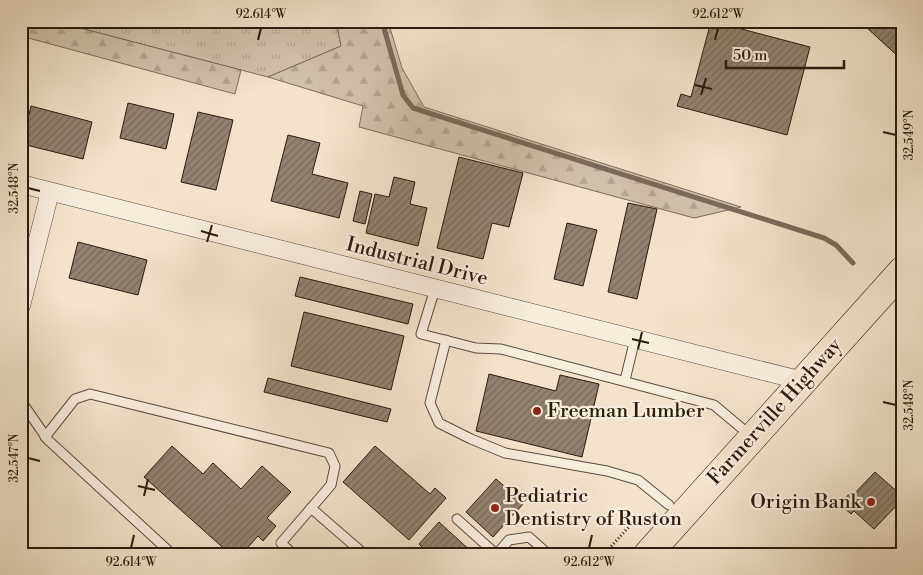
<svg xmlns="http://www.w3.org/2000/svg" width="923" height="575" font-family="'Libre Bodoni',serif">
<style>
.grass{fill:url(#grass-tufts);stroke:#7d6e5c}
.forest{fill:url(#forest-firs);stroke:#7d6e5c}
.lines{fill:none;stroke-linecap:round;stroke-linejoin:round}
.stream{stroke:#796a58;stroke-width:5}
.building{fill:url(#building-hatch);stroke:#2a1b0d}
.service-casing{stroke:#5c4d3c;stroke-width:11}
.minor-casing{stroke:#5c4d3c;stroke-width:19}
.primary-casing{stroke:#2a1b0d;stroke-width:29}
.path{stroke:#2a1b0d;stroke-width:3;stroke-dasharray:1 2.5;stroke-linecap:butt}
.service{stroke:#f7eddd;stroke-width:9}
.minor{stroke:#f7eddd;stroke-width:18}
.primary{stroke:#f2e3ca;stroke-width:28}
.ticks{fill:none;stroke:#2a1b0d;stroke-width:2}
.poi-dot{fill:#8f2418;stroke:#f7eddd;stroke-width:2}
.labels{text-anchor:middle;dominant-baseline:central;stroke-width:4.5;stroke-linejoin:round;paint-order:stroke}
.street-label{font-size:20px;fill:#2a1b0d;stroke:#f7eddd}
.poi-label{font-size:20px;fill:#2a1b0d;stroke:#f7eddd;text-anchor:start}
.neatline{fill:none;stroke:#2a1b0d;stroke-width:2}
.ticks-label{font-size:12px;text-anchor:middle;fill:#2a1b0d}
</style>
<defs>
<pattern id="grass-tufts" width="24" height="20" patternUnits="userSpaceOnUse" patternTransform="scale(1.25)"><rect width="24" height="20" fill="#d0c1aa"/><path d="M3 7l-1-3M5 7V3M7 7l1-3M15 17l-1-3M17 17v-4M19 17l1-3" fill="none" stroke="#b3a591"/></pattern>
<pattern id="forest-firs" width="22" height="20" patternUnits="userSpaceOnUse" patternTransform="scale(1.25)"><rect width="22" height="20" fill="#d0c1aa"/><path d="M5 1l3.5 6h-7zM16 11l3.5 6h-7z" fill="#b3a591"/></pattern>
<pattern id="building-hatch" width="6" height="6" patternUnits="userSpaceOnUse" patternTransform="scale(1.25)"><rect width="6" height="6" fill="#92836f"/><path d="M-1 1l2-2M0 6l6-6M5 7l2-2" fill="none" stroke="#776a5a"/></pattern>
</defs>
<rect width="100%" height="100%" fill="#f2e3ca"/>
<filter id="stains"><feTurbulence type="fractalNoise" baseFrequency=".004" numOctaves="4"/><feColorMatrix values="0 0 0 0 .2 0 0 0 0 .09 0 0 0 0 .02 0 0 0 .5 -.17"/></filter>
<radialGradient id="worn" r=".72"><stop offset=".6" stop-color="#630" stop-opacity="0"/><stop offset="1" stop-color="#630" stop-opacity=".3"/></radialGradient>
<path class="grass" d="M 53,21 L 336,21 L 341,46 L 268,77 Z"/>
<g class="forest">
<path d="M 21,21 L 53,21 L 241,70 L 235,94 L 21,36 Z"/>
<path d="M 336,21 L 388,21 L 402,68 L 424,107 L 741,207 L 694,218 L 359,127 L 363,106 L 268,77 L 341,46 Z"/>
</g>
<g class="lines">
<path class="stream" d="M 382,21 L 403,95 L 413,108 L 824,238 L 836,245 L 853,263"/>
</g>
<g class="building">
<path d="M 711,21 L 810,47 L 787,135 L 677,106 L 681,94 L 691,97 Z"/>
<path d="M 871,21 L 902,22 L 902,60 L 866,27 Z"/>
<path d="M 128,103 L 174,114 L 166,149 L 120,138 Z"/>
<path d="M 31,106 L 92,122 L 83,159 L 22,144 Z"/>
<path d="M 198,112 L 233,120 L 216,190 L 181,182 Z"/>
<path d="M 288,135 L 320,143 L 312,174 L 348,183 L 339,218 L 271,201 Z"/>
<path d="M 459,157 L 523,173 L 509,227 L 492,223 L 483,259 L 437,248 Z"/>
<path d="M 394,177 L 415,182 L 410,204 L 427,208 L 418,246 L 366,233 L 375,194 L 389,197 Z"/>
<path d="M 360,191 L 372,194 L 365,224 L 353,221 Z"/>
<path d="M 628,203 L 657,209 L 637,299 L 608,292 Z"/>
<path d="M 567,223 L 597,230 L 583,286 L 554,279 Z"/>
<path d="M 78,242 L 147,260 L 138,295 L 69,278 Z"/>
<path d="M 300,277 L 413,304 L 408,324 L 295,296 Z"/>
<path d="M 304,312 L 404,336 L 391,390 L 291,366 Z"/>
<path d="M 489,374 L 556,391 L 560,375 L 599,384 L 582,457 L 476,431 Z"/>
<path d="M 268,378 L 391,409 L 387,422 L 264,392 Z"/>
<path d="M 172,446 L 203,474 L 213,463 L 241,489 L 262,466 L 291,492 L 267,518 L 276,526 L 263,541 L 258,536 L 242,554 L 230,554 L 144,477 Z"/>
<path d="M 375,446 L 430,494 L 435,488 L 446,498 L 409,540 L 343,482 Z"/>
<path d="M 875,472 L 902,496 L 902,500 L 874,529 L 854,511 L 851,514 L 840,504 L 850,493 L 853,495 Z"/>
<path d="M 496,479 L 524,503 L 493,537 L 466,512 Z"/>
<path d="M 439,522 L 474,554 L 429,554 L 419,544 Z"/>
</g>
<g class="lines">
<g class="service-casing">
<g id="service">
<path d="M 435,289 L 421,334 L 476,348 L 501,349 L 714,405 L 751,436"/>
<path d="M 446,340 L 430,403 L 439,423 L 471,439 L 505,453 L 607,471 L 638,480 L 669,505"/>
<path d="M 625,380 L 635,339"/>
<path d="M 21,401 L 48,440 L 172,554"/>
<path d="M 45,437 L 75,399 L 90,394 L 329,453 L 335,466 L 331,485 L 281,543 L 293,554"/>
<path d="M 311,508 L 364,554"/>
<path d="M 457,519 L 496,554"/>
<path d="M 497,554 L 509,540 L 529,537 L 548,554"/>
</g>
</g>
<g class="minor-casing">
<g id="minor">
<path d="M 21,184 L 803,381"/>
<path d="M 21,306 L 50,192"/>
</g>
</g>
<g class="primary-casing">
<path id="primary" d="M 648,554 L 902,271"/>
</g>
<path class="path" d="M 604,554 L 638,517"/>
<use href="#service" class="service"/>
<use href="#minor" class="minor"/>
<use href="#primary" class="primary"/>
</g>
<path class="ticks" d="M 258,40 L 261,28M 715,40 L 718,28M 695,85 L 712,89M 701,95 L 706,78M 883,132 L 896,135M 28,188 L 40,191M 201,231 L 218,236M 207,242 L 212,225M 632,339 L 649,343M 638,349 L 642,332M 883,402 L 896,405M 28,458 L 40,461M 138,486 L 155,490M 144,496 L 148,479M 131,548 L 134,535M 589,548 L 592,535"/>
<g class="poi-dot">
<circle cx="537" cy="411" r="5"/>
<circle cx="871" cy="502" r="5"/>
<circle cx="495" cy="508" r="5"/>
</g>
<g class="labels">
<g class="street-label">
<text transform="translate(417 262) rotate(14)">Industrial Drive</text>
<text transform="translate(775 412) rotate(-48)">Farmerville Highway</text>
</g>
<g class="poi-label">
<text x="547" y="411">Freeman Lumber</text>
<text x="505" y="496">Pediatric<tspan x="505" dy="23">Dentistry of Ruston</tspan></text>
<text x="861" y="502" text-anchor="end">Origin Bank</text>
</g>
</g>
<rect width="923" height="575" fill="none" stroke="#f2e3ca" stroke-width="55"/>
<path d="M726 60v8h118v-8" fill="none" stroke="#2a1b0d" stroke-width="2.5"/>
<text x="733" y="60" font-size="15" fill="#2a1b0d" stroke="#f7eddd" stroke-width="4" paint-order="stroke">50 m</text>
<rect x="28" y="28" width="868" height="520" class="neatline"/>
<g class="ticks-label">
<text x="261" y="18">92.614°W</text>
<text x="718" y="18">92.612°W</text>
<text transform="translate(909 135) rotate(-90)" y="4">32.549°N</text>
<text transform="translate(14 188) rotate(-90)" y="4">32.548°N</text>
<text transform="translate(909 405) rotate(-90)" y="4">32.548°N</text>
<text transform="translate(14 458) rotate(-90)" y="4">32.547°N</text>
<text x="131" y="566">92.614°W</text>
<text x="589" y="566">92.612°W</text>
</g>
<rect width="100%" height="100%" filter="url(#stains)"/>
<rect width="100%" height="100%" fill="url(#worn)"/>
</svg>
